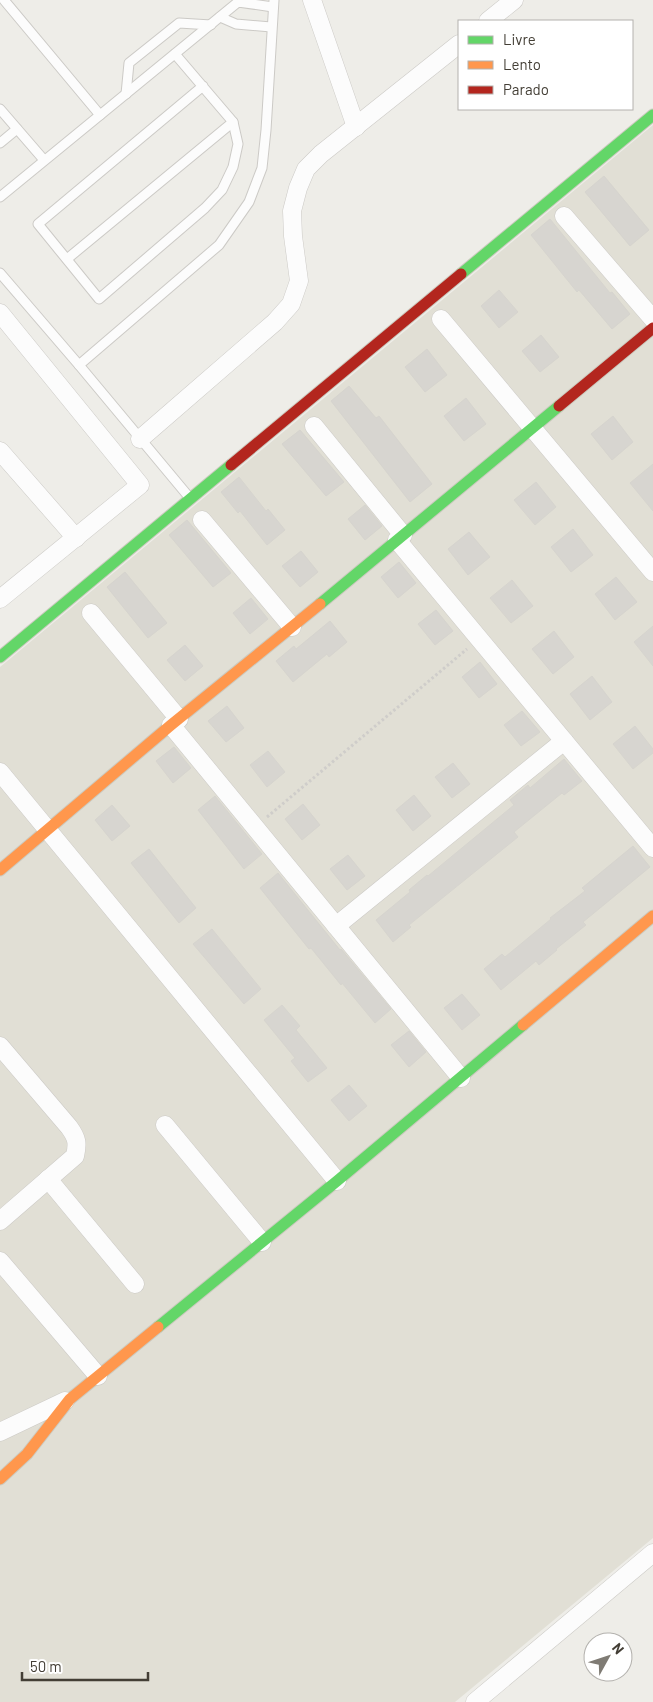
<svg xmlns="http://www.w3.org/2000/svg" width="653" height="1702" font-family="Barlow,sans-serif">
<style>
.residential{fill:#e1dfd5}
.building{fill:#d7d5d0;stroke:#d6d4ce}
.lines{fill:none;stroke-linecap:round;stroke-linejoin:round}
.lane-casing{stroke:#cccac6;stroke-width:11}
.street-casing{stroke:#cccac6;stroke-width:19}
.fast-casing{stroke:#cccabf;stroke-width:13}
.slow-casing{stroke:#cccabf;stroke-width:13}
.jam-casing{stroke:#cccabf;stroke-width:13}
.path{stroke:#cfcdca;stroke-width:3;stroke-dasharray:2.5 2.5;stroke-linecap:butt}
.lane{stroke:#fcfcfc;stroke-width:9}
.street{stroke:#fcfcfc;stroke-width:18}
.fast{stroke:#63d668;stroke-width:11}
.slow{stroke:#ff974d;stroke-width:11}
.jam{stroke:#b3261e;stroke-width:11}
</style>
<rect width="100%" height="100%" fill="#eeede8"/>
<path class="residential" d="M 653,125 L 653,1538 L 455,1702 L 0,1702 L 0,667 Z"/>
<g class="building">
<path d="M 604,176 L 649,230 L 630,246 L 585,192 Z"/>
<path d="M 550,219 L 610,293 L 612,292 L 630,314 L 612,329 L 579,290 L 577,292 L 531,235 Z"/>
<path d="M 499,290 L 518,312 L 499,328 L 481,306 Z"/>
<path d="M 541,335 L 559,357 L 540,372 L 522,351 Z"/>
<path d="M 427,349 L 447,375 L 425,392 L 405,367 Z"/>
<path d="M 349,386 L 376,418 L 379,416 L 432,484 L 410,502 L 331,401 Z"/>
<path d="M 466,398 L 486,424 L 464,441 L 444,416 Z"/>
<path d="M 613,416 L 633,442 L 612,460 L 591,434 Z"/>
<path d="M 300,430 L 344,482 L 326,496 L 282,444 Z"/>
<path d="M 653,464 L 653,511 L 630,483 Z"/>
<path d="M 239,477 L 266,511 L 268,509 L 285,530 L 267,545 L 240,511 L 238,513 L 221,492 Z"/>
<path d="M 536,482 L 556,507 L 535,525 L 514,500 Z"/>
<path d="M 365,505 L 382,526 L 365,540 L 348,519 Z"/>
<path d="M 187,520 L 231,573 L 213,587 L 169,535 Z"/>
<path d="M 573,529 L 593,555 L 571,572 L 551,547 Z"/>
<path d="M 469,532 L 490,557 L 468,575 L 448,549 Z"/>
<path d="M 301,551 L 318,572 L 300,587 L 282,566 Z"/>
<path d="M 399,562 L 416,583 L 398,598 L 381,577 Z"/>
<path d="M 125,572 L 167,623 L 148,638 L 107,587 Z"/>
<path d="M 616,577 L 637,602 L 615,620 L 595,594 Z"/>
<path d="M 512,580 L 533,606 L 511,623 L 490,598 Z"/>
<path d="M 251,598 L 268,619 L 250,634 L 233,613 Z"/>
<path d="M 436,610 L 453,631 L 435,645 L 418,624 Z"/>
<path d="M 330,621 L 347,642 L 329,657 L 327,654 L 293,682 L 276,661 L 294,646 L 296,649 Z"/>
<path d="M 653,626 L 653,666 L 634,642 Z"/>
<path d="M 554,631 L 574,657 L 553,674 L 532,649 Z"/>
<path d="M 185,645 L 203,666 L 185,681 L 167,660 Z"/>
<path d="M 480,662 L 497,684 L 479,698 L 462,677 Z"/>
<path d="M 592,676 L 612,702 L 590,720 L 570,694 Z"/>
<path d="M 227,706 L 244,728 L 226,742 L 208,721 Z"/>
<path d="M 522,711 L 540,732 L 521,746 L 504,725 Z"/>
<path d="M 635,726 L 653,749 L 653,753 L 633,769 L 613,744 Z"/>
<path d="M 174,747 L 191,768 L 173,783 L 156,761 Z"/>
<path d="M 268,751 L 285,772 L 267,787 L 250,765 Z"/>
<path d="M 564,759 L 582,781 L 564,795 L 562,793 L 514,832 L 518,837 L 409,925 L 411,927 L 393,942 L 376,920 L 410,892 L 409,890 L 427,875 L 428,876 L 514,805 L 510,800 L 528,785 L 530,788 Z"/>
<path d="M 453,763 L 470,784 L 452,798 L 435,777 Z"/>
<path d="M 414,795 L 431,816 L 413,831 L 396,810 Z"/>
<path d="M 215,796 L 262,854 L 244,869 L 198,810 Z"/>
<path d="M 303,804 L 320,825 L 302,840 L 285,819 Z"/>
<path d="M 112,805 L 130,826 L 112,841 L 95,820 Z"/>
<path d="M 633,846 L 650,867 L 583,922 L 586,925 L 556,949 L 557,950 L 539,965 L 536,961 L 501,990 L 484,969 L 502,954 L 505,957 L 551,919 L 550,918 L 585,891 L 582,888 Z"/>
<path d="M 149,849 L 196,908 L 179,923 L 131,863 Z"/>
<path d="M 348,855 L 365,876 L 347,890 L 330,869 Z"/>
<path d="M 278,873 L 340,950 L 341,949 L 391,1009 L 375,1023 L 342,983 L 341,985 L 311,948 L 309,949 L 260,888 Z"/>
<path d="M 212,929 L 261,989 L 244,1004 L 193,944 Z"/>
<path d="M 462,994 L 480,1015 L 462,1030 L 444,1008 Z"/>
<path d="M 282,1005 L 300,1026 L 296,1030 L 327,1068 L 308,1082 L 291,1061 L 295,1058 L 264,1020 Z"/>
<path d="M 409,1031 L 426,1052 L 409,1067 L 391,1045 Z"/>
<path d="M 349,1085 L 367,1106 L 349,1121 L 331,1100 Z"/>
</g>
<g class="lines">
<g class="lane-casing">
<g id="lane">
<path d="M 4,0 L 100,115"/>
<path d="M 220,17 L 236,24 L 271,27"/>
<path d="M 175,54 L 233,122 L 238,144 L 233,167 L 222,190 L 205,208 L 99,299 L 38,224 L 203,86"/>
<path d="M 126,94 L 129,63 L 179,23 L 211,25"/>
<path d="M 0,109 L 44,160"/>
<path d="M 0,143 L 17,129"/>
<path d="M 0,197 L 238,2 L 273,7"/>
<path d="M 67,259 L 233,122"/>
<path d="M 0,273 L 79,365 L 189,497"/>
<path d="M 79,365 L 219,245 L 249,202 L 262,168 L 266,130 L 274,0"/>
</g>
</g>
<g class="street-casing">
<g id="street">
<path d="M 312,0 L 356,127"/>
<path d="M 488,21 L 514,0"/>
<path d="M 564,216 L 653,319"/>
<path d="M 0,313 L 140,485 L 0,599"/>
<path d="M 441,319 L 653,572"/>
<path d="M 314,426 L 403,535"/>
<path d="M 140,439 L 275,322 L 291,304 L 299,281 L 293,236 L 292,211 L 298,188 L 306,169 L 321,154 L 459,44"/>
<path d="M 0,451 L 76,538"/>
<path d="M 202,520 L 292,627"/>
<path d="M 397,540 L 653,848"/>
<path d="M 91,613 L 179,719"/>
<path d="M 171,725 L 461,1078"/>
<path d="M 0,772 L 337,1181"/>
<path d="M 336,926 L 564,741"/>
<path d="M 0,1046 L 69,1127 C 77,1138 78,1143 75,1156 L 0,1221"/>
<path d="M 165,1125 L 262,1242"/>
<path d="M 48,1179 L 135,1284"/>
<path d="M 0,1261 L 98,1376"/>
<path d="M 0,1432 L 65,1401"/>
<path d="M 475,1702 L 653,1553"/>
</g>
</g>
<g class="fast-casing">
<g id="fast">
<path d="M 461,274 L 653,115"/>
<path d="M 320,604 L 559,406"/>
<path d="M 0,657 L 231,465"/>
<path d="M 158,1327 L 337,1181 L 523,1025"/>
</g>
</g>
<g class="slow-casing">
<g id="slow">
<path d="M 0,870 L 171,725 L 320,604"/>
<path d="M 523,1025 L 653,916"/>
<path d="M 0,1479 L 27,1454 L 70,1399 L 158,1327"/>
</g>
</g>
<g class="jam-casing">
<g id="jam">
<path d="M 559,406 L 653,328"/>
<path d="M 231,465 L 461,274"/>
</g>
</g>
<path class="path" d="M 267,817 L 467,649"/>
<use href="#lane" class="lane"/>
<use href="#street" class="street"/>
<use href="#fast" class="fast"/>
<use href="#slow" class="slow"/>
<use href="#jam" class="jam"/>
</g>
<rect x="458" y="20" width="175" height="90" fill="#ffffff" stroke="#b4b2ae"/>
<rect x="468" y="36" width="25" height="8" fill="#63d668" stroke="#b4b2ae"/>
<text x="503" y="45" font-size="15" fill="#433e35">Livre</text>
<rect x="468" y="61" width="25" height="8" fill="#ff974d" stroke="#b4b2ae"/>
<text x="503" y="70" font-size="15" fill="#433e35">Lento</text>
<rect x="468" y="86" width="25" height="8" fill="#b3261e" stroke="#b4b2ae"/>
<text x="503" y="95" font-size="15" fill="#433e35">Parado</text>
<g transform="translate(608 1657) rotate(50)"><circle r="24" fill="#ffffff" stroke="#b4b2ae"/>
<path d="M0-4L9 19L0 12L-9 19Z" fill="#7f7b74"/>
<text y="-8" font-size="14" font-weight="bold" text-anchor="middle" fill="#433e35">N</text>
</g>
<path d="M22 1672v8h126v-8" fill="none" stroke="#433e35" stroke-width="2.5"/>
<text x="30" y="1672" font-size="15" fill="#433e35" stroke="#ffffff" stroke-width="4" paint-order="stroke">50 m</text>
</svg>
